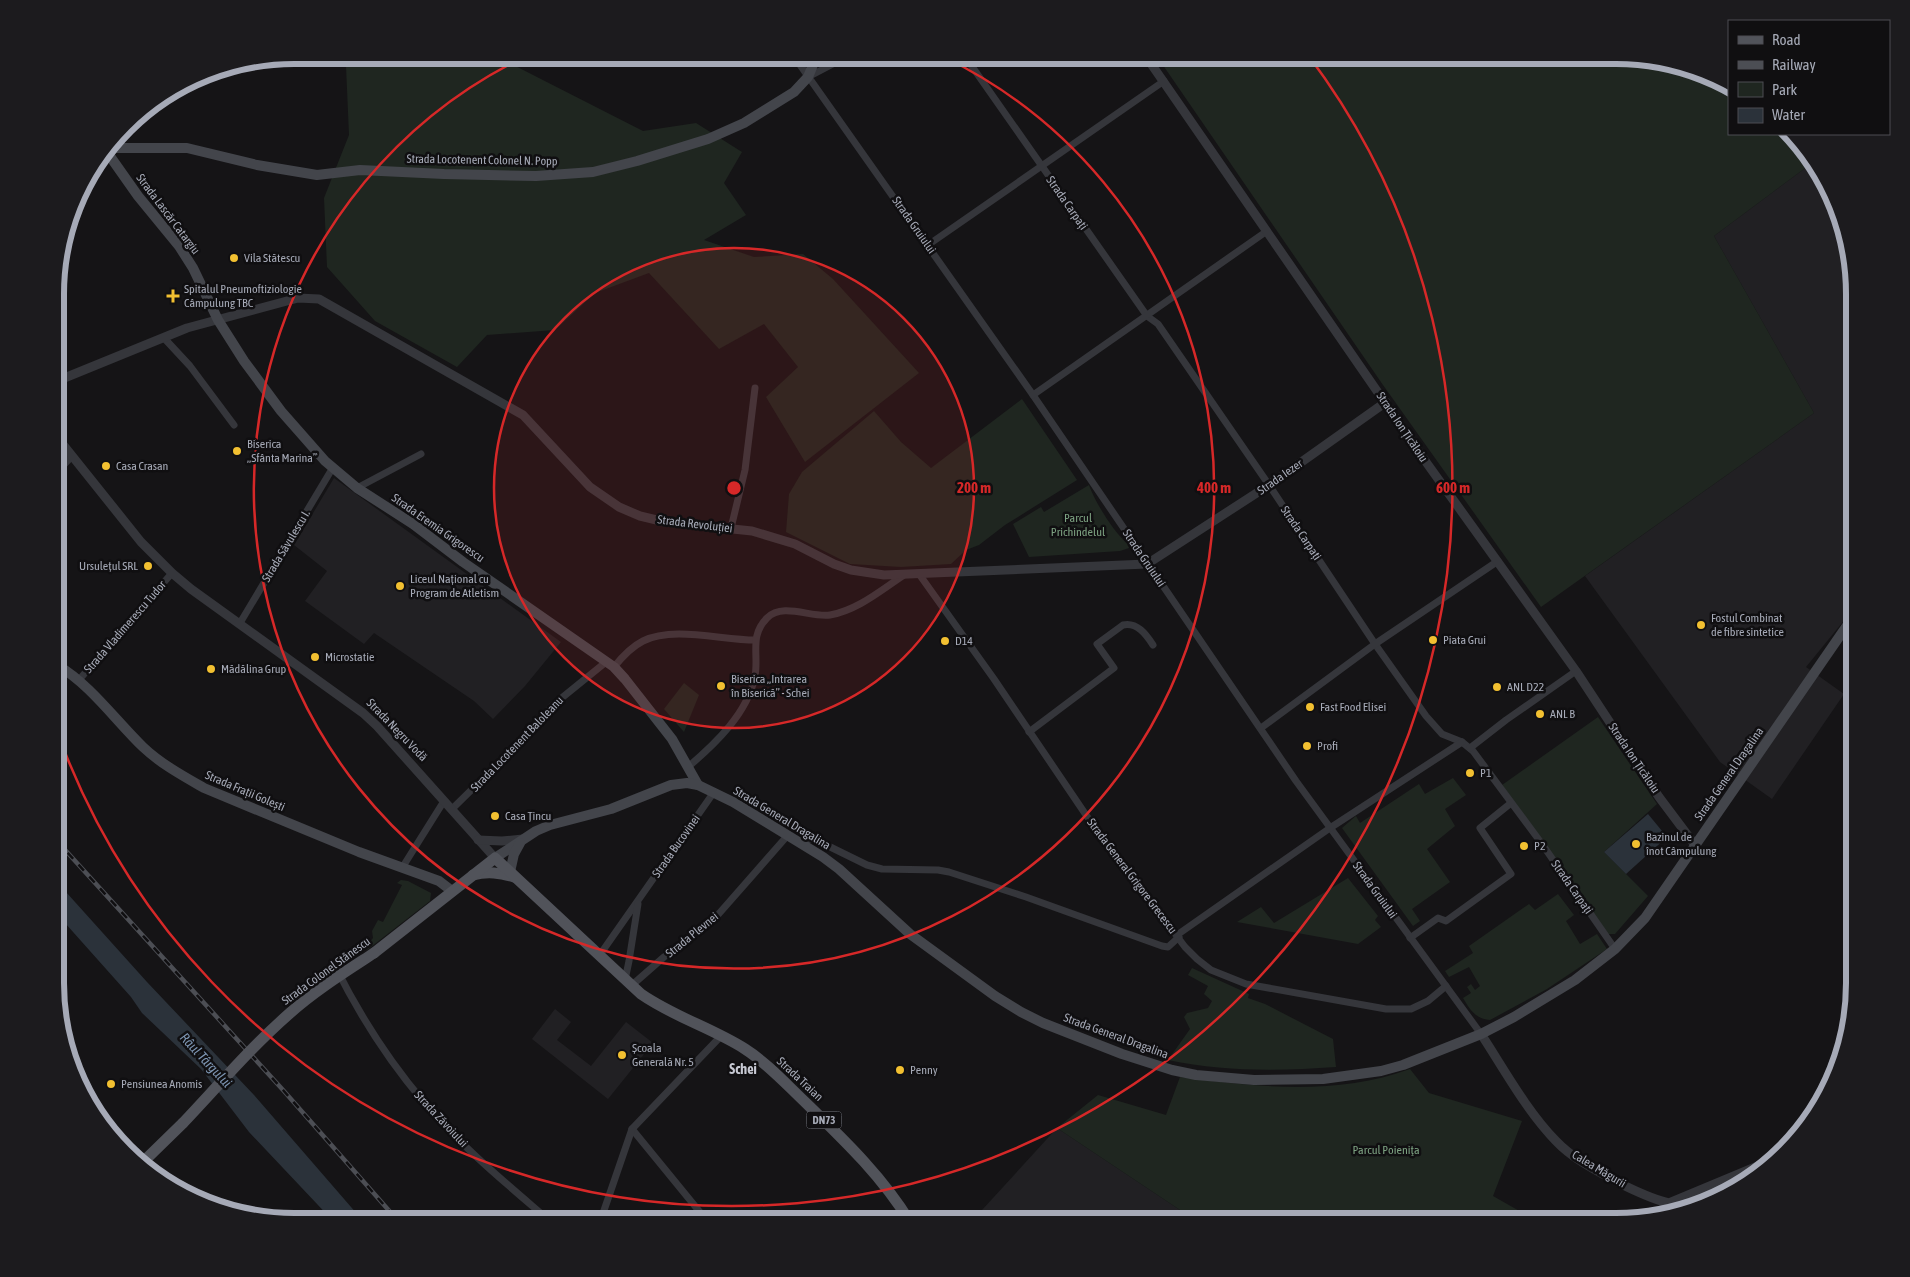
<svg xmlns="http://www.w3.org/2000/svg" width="1910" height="1277" font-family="'Asap Condensed',sans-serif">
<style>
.built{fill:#212023}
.green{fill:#1f2620}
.water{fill:#2b323a}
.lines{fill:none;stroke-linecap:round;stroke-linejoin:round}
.minor{stroke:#35363b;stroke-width:7}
.tertiary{stroke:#35363b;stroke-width:9}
.secondary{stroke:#43454b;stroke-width:10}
.primary{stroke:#51535a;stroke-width:11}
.rail-casing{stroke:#4c4e54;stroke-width:4.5}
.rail{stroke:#100f11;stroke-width:2.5;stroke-dasharray:8;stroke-linecap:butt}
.primary-bridge{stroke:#51535a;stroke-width:11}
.ring{fill:none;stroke:#d62828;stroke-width:2.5}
.poi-dot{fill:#f2c031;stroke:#100f11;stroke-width:2}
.labels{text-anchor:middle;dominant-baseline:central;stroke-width:5;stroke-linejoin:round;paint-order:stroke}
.shield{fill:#100f11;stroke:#797c85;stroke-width:1}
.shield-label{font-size:11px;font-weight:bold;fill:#a6aab7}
.street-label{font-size:12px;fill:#a6aab7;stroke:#100f11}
.poi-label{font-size:12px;fill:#a6aab7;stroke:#100f11;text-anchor:start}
.park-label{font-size:12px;fill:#7da282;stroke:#100f11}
.water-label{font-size:14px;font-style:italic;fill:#7d95b2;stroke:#100f11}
.neighbourhood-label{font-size:14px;font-weight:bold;fill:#c7c9d3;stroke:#100f11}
.rim{fill:none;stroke:#a6aab7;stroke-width:6}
.centre{fill:#d62828;stroke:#100f11;stroke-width:2.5}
.ring-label{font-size:15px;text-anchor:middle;font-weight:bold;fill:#d62828;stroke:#100f11;stroke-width:5;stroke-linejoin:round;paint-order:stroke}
</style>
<rect width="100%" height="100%" fill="#151416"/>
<g class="built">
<path d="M 1812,163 L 1823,175 L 1855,278 L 1855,607 L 1806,667 L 1844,694 L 1772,799 L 1720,762 L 1585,576 L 1814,413 L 1714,236 Z"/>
<path d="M 334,478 L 561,642 L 525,686 L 493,719 L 474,701 L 374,633 L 364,644 L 305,601 L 327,571 L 294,545 Z"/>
<path d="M 555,1009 L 571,1022 L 557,1040 L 591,1066 L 626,1022 L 653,1043 L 608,1099 L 532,1039 Z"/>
<path d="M 1057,1128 L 1198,1222 L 971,1222 Z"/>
</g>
<g class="green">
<path d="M 355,55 L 494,55 L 643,131 L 696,123 L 742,152 L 724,183 L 746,215 L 704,240 L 754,257 L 803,254 L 833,279 L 919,373 L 805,462 L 766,397 L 798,367 L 764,324 L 719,349 L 649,273 L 595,293 L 555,330 L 487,335 L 457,367 L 375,321 L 327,267 L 324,198 L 349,135 L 346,66 Z"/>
<path d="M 1156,55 L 1617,55 L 1693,68 L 1729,85 L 1729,134 L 1785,134 L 1812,163 L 1714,236 L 1814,413 L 1541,607 L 1383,385 Z"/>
<path d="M 1022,399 L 1077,480 L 1005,525 L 979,545 L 966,550 L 951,564 L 901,567 L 850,564 L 786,532 L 789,494 L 802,472 L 874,411 L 901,442 L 931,468 Z"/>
<path d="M 1089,485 C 1095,502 1114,533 1128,544 L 1129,548 L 1120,551 L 1029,557 L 1013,524 L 1041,507 L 1044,512 Z"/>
<path d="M 684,683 L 699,695 L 684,732 L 664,709 Z"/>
<path d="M 1598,717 L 1657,804 L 1604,852 L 1648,896 L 1615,934 L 1608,934 L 1502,785 Z"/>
<path d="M 1453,778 L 1466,795 L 1445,809 L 1455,826 L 1427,849 L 1450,882 L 1412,909 L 1420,921 L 1413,926 L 1342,828 L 1356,816 L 1360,823 L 1419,784 L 1425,794 Z"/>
<path d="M 1348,878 L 1378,916 L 1375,920 L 1381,927 L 1358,944 L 1237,922 L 1261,907 L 1274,923 Z"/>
<path d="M 401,880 L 408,881 L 431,893 L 430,901 L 367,950 L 365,948 L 373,938 L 372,931 L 378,920 L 383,922 L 402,885 L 397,883 Z"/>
<path d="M 1558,894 L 1574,915 L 1566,921 L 1580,944 L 1597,934 L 1607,949 L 1547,989 L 1490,1020 C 1476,1019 1470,1010 1463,998 L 1471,993 L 1467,987 L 1471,984 L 1475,990 L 1480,986 L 1469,967 L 1449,977 L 1445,971 L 1473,953 L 1469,946 L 1529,904 L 1535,910 Z"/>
<path d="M 1192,968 L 1249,994 L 1248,998 L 1265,1004 L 1333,1039 L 1336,1067 C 1280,1071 1224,1072 1168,1060 L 1190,1029 L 1184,1017 L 1187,1013 L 1208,1008 L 1212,1001 L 1204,994 L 1208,986 L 1188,975 Z"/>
<path d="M 1410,1069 L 1429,1093 L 1522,1121 L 1493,1196 L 1539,1222 L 1298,1222 L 1279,1211 L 1262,1222 L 1198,1222 L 1057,1128 L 1098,1095 L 1166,1115 L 1180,1077 C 1256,1087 1337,1096 1410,1069 Z"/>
</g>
<g class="water">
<path d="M 1648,814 L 1667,837 L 1626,874 L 1604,852 Z"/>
<path d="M 57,882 L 147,982 L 254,1095 L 364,1222 L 334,1222 L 249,1132 L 201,1069 L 142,1013 L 131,997 L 57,914 Z"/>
</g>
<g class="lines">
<g class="minor">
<path d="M 793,55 L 1033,395 L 1296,781 L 1481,1034"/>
<path d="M 964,55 L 1147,316 L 1158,324 L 1269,485 L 1375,644 L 1426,716 L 1442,734 L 1462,742 L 1473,751 L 1542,844 L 1615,949"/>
<path d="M 229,68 L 248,67 L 264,61"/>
<path d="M 808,77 L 850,55"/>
<path d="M 115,148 L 121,135"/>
<path d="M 928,245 L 1164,81"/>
<path d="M 164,338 L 190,366 L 234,425"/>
<path d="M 1033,395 L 1267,231"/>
<path d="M 57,472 L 71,457"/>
<path d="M 357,488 L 421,454"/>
<path d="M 731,528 L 745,470 L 755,388"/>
<path d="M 919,574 L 994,679 L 1086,815 L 1185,947 L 1197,959 L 1211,970 L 1246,984 L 1386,1009 L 1411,1009 L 1428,1001 L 1446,986"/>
<path d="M 240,623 L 332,469"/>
<path d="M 614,667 C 622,657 631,647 643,641 C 673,626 721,640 755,640"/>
<path d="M 78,681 L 172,573"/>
<path d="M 1261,728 L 1375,644 L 1498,561"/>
<path d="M 1029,732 L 1114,668 L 1097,644 L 1123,625 C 1137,622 1146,634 1153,645"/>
<path d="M 1470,748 L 1506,720 L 1576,671"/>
<path d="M 688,767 C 715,744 748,713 755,676 C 759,655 749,636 767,618 C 783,602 811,618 830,615 C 858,610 881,590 904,575"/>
<path d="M 452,809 L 507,755 L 553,705 L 606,662"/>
<path d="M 798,841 L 814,839 L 867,865 L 882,869 L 938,870 L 949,872 L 1026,897 L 1162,946 L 1168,947 L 1179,937"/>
<path d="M 402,868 L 444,801"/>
<path d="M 1177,935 L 1330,828 L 1462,742"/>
<path d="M 1410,938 L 1438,918 L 1446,921 L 1511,874 L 1480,828 L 1511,803"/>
<path d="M 599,956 L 714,792"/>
<path d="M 335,966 C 359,1014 388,1060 423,1101 C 460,1146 507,1184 551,1222"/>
<path d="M 625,980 L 629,961 L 638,904"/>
<path d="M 631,986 L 664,957 L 716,917 L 788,835"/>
<path d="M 632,1129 L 708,1222"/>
<path d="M 600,1222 L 632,1129 L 721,1036"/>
</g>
<g class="tertiary">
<path d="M 1145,55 L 1426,462 L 1576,671 L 1659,797 L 1695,845"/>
<path d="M 57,381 L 187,328 L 298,298 L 319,299 L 523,415 L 590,487 L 619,507 L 640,516 L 665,522 L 752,531 L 795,544 L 834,564 L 851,570 L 884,575 L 1147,564 L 1269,485 L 1386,402"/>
<path d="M 57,437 L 141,542 L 172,573 L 191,589 L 363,713 L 377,726 L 495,858"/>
<path d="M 478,840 L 502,841 L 523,839"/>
<path d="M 1481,1034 C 1504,1069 1526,1110 1556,1141 C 1573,1159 1597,1171 1619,1183 C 1636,1191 1651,1199 1669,1203 L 1765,1163"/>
</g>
<g class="secondary">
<path d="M 112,146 L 115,148 L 187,148 L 257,165 L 317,175 L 360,170 L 444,174 L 536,176 L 593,172 L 637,161 L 708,139 L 744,123 L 794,92 L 808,77 L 817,55"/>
<path d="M 107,152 L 138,196 L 179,246 L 193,268 L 218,320 L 244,361 L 281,411 L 325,461 L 357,488 L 413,524 L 463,562 L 614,667 L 625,679 L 672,739 L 698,785"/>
<path d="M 57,665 C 90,684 116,721 143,747 C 161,764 183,776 204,788 L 359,852 L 439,881 L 452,891"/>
<path d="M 495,858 L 536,831 L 550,825 L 611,809 L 671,785 L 687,783 L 698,785 L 733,802 L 823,857 L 839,869 L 910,934 L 995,996 L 1021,1012 L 1043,1023 L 1122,1054 L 1172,1070 L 1196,1075 L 1254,1080 L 1323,1079 L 1381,1071 L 1403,1065 L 1481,1034 L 1514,1017 L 1575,980 L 1615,949 L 1645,918 L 1855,614"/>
<path d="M 510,872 L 514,854 L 520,843"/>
</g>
<g class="primary">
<path d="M 473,875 C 488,871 500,873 514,877"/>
<path d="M 374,953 L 495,858 L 641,994 C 674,1017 712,1028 745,1049 C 767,1063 786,1084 805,1102 C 843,1139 882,1176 910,1222"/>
<path d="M 143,1162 L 183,1123"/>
</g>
<g class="rail-casing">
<path id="rail" d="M 57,841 L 283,1090 L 399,1222"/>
</g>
<use href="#rail" class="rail"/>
<path class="primary-bridge" d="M 183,1123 C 218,1086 251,1047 290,1013 C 316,990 345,972 374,953"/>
</g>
<circle cx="734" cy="488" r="240" fill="#d62828" fill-opacity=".12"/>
<g class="ring">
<circle cx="734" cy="488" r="240"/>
<path d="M944 57A480 480 0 1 1 524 57"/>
<path d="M1308 55A719 719 0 1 1 58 734"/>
</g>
<g class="poi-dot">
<circle cx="234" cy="258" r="5"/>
<path d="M170.5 288.5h5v5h5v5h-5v5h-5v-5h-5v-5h5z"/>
<circle cx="237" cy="451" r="5"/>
<circle cx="106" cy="466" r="5"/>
<circle cx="148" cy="566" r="5"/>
<circle cx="400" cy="586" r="5"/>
<circle cx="1701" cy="625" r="5"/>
<circle cx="1433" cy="640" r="5"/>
<circle cx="945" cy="641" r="5"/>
<circle cx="315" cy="657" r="5"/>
<circle cx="211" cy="669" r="5"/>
<circle cx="721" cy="686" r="5"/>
<circle cx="1497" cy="687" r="5"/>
<circle cx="1310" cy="707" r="5"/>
<circle cx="1540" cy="714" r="5"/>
<circle cx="1307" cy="746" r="5"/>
<circle cx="1470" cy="773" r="5"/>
<circle cx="495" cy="816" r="5"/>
<circle cx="1636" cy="844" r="5"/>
<circle cx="1524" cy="846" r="5"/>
<circle cx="622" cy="1055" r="5"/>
<circle cx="900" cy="1070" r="5"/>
<circle cx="111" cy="1084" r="5"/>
</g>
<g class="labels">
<rect class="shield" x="806.5" y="1111.5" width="35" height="17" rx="4"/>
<g class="shield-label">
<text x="824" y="1120">DN73</text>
</g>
<g class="street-label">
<text transform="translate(482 160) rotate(1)">Strada Locotenent Colonel N. Popp</text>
<text transform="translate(1067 203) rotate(55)">Strada Carpați</text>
<text transform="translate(168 214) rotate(53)">Strada Lascăr Catargiu</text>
<text transform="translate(914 225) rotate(55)">Strada Gruiului</text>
<text transform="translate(1402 427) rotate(56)">Strada Ion Țicăloiu</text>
<text transform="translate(1280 477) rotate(-35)">Strada Iezer</text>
<text transform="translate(695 524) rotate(7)">Strada Revoluției</text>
<text transform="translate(438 528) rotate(35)">Strada Eremia Grigorescu</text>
<text transform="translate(1301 533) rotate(56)">Strada Carpați</text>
<text transform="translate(286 546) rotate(-59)">Strada Săvulescu I.</text>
<text transform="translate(1144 558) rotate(56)">Strada Gruiului</text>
<text transform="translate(125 627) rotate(-49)">Strada Vladimerescu Tudor</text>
<text transform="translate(397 730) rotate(46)">Strada Negru Vodă</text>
<text transform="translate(517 744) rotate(-46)">Strada Locotenent Baloleanu</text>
<text transform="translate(1634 758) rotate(56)">Strada Ion Țicăloiu</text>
<text transform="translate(1729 774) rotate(-55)">Strada General Dragalina</text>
<text transform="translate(245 791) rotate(23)">Strada Frații Golești</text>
<text transform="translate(782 818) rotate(31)">Strada General Dragalina</text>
<text transform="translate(676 846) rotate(-55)">Strada Bucovinei</text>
<text transform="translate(1132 876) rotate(53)">Strada General Grigore Grecescu</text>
<text transform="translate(1572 887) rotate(55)">Strada Carpați</text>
<text transform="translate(1375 890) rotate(54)">Strada Gruiului</text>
<text transform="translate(692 935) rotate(-39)">Strada Plevnei</text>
<text transform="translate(326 971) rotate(-36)">Strada Colonel Stănescu</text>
<text transform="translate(1116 1036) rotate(20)">Strada General Dragalina</text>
<text transform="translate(800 1079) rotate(43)">Strada Traian</text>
<text transform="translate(441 1119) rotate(47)">Strada Zăvoiului</text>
<text transform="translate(1599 1169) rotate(31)">Calea Măgurii</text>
</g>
<g class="poi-label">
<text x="244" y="258">Vila Stătescu</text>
<text x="184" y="289">Spitalul Pneumoftiziologie<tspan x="184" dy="14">Câmpulung TBC</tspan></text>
<text x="247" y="444">Biserica<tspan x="247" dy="14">„Sfânta Marina”</tspan></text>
<text x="116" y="466">Casa Crasan</text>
<text x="138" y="566" text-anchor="end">Ursulețul SRL</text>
<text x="410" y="579">Liceul Național cu<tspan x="410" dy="14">Program de Atletism</tspan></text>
<text x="1711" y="618">Fostul Combinat<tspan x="1711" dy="14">de fibre sintetice</tspan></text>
<text x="1443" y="640">Piata Grui</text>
<text x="955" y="641">D14</text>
<text x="325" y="657">Microstatie</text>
<text x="221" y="669">Mădălina Grup</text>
<text x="731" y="679">Biserica „Intrarea<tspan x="731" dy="14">în Biserică” - Schei</tspan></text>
<text x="1507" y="687">ANL D22</text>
<text x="1320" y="707">Fast Food Elisei</text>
<text x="1550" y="714">ANL B</text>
<text x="1317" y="746">Profi</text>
<text x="1480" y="773">P1</text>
<text x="505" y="816">Casa Țincu</text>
<text x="1646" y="837">Bazinul de<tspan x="1646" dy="14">înot Câmpulung</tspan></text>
<text x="1534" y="846">P2</text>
<text x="632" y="1048">Școala<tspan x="632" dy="14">Generală Nr. 5</tspan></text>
<text x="910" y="1070">Penny</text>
<text x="121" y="1084">Pensiunea Anomis</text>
</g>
<g class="park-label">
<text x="1078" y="518">Parcul<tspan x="1078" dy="14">Prichindelul</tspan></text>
<text x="1386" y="1150">Parcul Poieniţa</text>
</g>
<g class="water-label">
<text transform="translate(206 1060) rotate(47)">Râul Târgului</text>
</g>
<g class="neighbourhood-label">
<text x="743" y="1069">Schei</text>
</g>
</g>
<path d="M0 0H1910V1277H0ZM294 64H1616A230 230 0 0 1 1846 294V983A230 230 0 0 1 1616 1213H294A230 230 0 0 1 64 983V294A230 230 0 0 1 294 64Z" fill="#1c1b1e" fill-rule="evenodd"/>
<path class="rim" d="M294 64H1616A230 230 0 0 1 1846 294V983A230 230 0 0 1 1616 1213H294A230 230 0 0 1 64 983V294A230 230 0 0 1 294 64Z"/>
<circle cx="734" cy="488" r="8" class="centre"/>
<g class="ring-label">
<text x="974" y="493">200 m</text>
<text x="1214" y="493">400 m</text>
<text x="1453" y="493">600 m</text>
</g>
<rect x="1728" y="20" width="162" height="115" fill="#100f11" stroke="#4c4d53"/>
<rect x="1738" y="36" width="25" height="8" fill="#51535a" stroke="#4c4d53"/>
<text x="1772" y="45" font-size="15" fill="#a6aab7">Road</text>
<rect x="1738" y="61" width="25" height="8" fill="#4c4e54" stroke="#4c4d53"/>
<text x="1772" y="70" font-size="15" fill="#a6aab7">Railway</text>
<rect x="1738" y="82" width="25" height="15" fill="#1f2620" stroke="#4c4d53"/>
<text x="1772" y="95" font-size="15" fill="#a6aab7">Park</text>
<rect x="1738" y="108" width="25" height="15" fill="#2b323a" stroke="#4c4d53"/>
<text x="1772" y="120" font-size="15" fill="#a6aab7">Water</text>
</svg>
